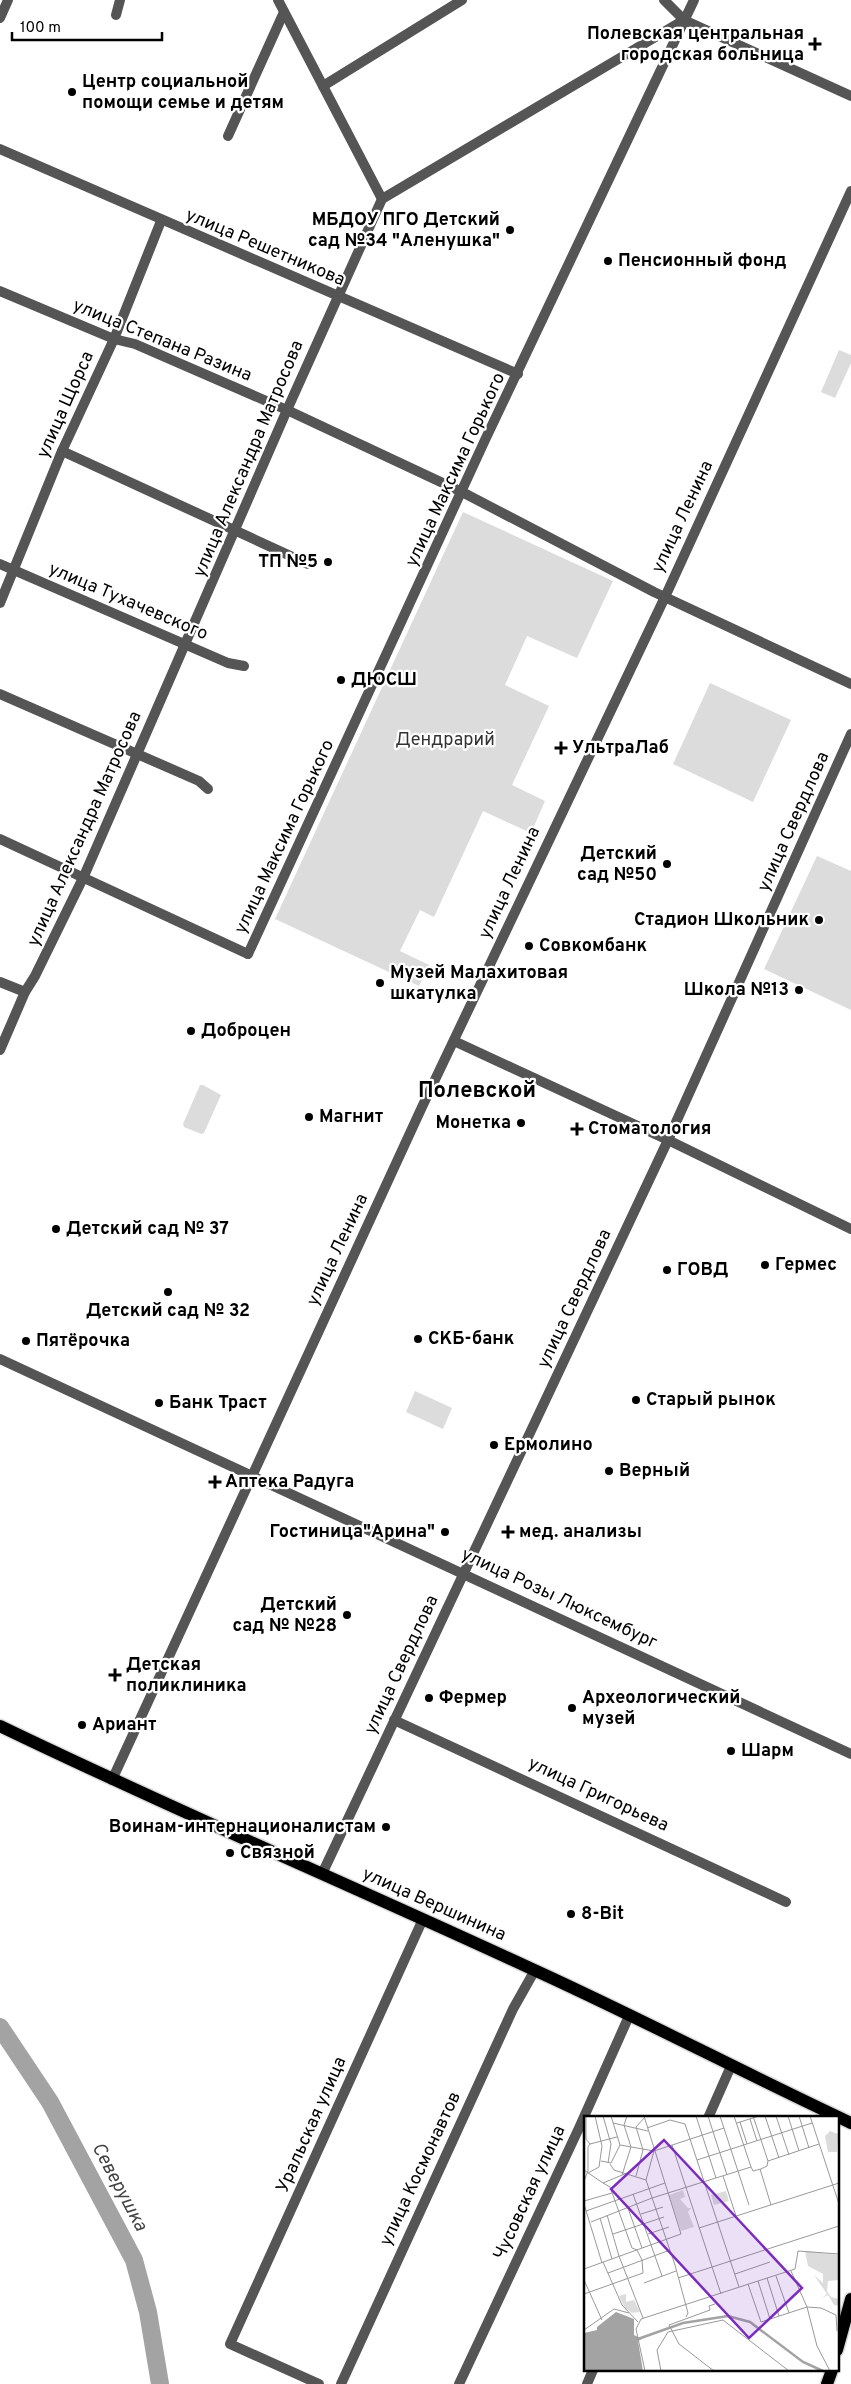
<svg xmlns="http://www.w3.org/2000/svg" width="851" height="2384" font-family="Overpass,sans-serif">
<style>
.green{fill:#dcdcdc}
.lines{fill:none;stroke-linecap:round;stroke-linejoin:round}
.river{stroke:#a3a3a3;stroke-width:18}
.primary-casing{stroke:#dbdbdb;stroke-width:15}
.minor{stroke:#555;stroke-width:10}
.tertiary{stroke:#555;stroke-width:10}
.primary{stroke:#000;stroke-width:12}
.poi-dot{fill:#000;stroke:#fff;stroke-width:2}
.labels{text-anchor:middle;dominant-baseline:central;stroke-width:4.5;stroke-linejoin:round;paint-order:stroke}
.poi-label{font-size:18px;font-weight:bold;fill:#000;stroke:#fff;text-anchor:start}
.street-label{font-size:18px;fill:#000;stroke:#fff}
.park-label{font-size:18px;fill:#333;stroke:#fff}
.water-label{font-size:19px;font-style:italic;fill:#444;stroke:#fff}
.district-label{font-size:22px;font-weight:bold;fill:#000;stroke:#fff}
.inset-river{fill:none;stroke:#a3a3a3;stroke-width:2.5}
.inset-road{fill:none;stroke:#999;stroke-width:1}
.view{fill:#7b2cbf;fill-opacity:0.15;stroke:#7b2cbf;stroke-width:2.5}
.inset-edge{fill:none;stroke:#000;stroke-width:2.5}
</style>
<rect width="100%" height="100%" fill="#fff"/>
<g class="green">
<path d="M 839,350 L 851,355 L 851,363 L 835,398 L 821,392 Z"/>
<path d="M 463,512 L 613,581 L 577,658 L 527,636 L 505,685 L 549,706 L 512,785 L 545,801 L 531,833 L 483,811 L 434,917 L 420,910 L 400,951 L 429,965 L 419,986 L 275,919 Z"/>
<path d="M 710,683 L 791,720 L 753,802 L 673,764 Z"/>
<path d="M 817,856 L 851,871 L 851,1010 L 764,969 Z"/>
<path d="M 200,1085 L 203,1085 L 221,1095 L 204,1133 L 201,1134 L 184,1127 L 183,1124 Z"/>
<path d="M 415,1391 L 452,1408 L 443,1429 L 406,1412 Z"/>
</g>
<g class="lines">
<path class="river" d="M 0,2027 L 50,2102 L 134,2260 L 148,2312 L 160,2384"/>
<g class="primary-casing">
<g id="primary">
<path d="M 0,1726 C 176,1811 355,1887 532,1969 C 640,2018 744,2073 851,2123"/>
<path d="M 837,2350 L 851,2299"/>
<path d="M 827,2384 L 832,2370"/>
</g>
</g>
<g class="minor">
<path d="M 278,0 L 382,199"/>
<path d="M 664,0 L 684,20 L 851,96"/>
<path d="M 116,15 L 120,0"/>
<path d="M 0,18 L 8,0"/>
<path d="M 323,86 L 462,0"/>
<path d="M 228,136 L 284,12"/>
<path d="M 0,149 L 518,374"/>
<path d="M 0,291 L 114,339 L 135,344 L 287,410 L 462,492 L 654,592 L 851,684"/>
<path d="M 62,451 L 308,564"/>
<path d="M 0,564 L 228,663 L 244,666"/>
<path d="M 665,597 L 851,191"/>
<path d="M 0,603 L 62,451 L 114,339 L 161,221"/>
<path d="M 0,694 L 199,781 L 208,789"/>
<path d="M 84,876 L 287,410 L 382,199 L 684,20"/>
<path d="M 248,954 L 485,440 L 694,0"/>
<path d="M 0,982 L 25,992"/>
<path d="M 394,1720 L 786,1902"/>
<path d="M 708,2118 L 731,2066"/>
<path d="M 319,2384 L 230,2344 L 423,1919"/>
<path d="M 341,2384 L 513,2009 L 535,1970"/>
<path d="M 459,2384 L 579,2128 L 629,2016"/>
<path d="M 587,2384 L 593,2370"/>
</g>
<g class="tertiary">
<path d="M 0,839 L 248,954"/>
<path d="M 454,1041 L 668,1140 L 851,1229"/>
<path d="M 0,1050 L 25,992 L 35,976 L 84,876"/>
<path d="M 0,1359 L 851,1754"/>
<path d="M 112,1780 L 422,1107 L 665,597"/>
<path d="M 322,1874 L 668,1140 L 851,734"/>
</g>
<use href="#primary" class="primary"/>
</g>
<g class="poi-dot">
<path d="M812.5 36.5h5v5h5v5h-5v5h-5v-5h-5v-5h5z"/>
<circle cx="72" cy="92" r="5"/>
<circle cx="510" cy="230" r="5"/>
<circle cx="608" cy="261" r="5"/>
<circle cx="328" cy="562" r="5"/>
<circle cx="341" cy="680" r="5"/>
<path d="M558.5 740.5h5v5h5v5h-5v5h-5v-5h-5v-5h5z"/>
<circle cx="667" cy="864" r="5"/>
<circle cx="819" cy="920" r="5"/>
<circle cx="529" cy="946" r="5"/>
<circle cx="380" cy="983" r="5"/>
<circle cx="799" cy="990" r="5"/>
<circle cx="191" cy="1031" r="5"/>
<circle cx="309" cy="1117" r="5"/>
<circle cx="521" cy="1123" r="5"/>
<path d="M574.5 1121.5h5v5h5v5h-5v5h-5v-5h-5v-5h5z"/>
<circle cx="56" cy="1229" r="5"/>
<circle cx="765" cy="1265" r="5"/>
<circle cx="667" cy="1270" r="5"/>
<circle cx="168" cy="1292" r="5"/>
<circle cx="418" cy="1339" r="5"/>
<circle cx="26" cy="1341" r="5"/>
<circle cx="636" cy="1400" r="5"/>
<circle cx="159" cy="1403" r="5"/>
<circle cx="494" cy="1445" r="5"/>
<circle cx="609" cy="1471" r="5"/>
<path d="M212.5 1474.5h5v5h5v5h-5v5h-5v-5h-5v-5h5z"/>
<circle cx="445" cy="1532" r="5"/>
<path d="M505.5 1524.5h5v5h5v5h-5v5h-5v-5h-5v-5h5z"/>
<circle cx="347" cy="1615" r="5"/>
<path d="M112.5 1667.5h5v5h5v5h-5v5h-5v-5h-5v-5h5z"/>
<circle cx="429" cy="1698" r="5"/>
<circle cx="572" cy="1708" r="5"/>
<circle cx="82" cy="1725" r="5"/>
<circle cx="731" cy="1751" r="5"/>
<circle cx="386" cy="1827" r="5"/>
<circle cx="230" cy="1853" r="5"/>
<circle cx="571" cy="1914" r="5"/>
</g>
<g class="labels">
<g class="poi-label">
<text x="804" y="34" text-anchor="end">Полевская центральная<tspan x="804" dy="21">городская больница</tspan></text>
<text x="82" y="82">Центр социальной<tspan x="82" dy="21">помощи семье и детям</tspan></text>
<text x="500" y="220" text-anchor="end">МБДОУ ПГО Детский<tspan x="500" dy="21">сад №34 "Аленушка"</tspan></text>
<text x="618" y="261">Пенсионный фонд</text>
<text x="318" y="562" text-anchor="end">ТП №5</text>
<text x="351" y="680">ДЮСШ</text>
<text x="572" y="748">УльтраЛаб</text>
<text x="657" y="854" text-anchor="end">Детский<tspan x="657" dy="21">сад №50</tspan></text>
<text x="809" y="920" text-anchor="end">Стадион Школьник</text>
<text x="539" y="946">Совкомбанк</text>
<text x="390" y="973">Музей Малахитовая<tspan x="390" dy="21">шкатулка</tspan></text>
<text x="789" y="990" text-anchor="end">Школа №13</text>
<text x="201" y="1031">Доброцен</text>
<text x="319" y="1117">Магнит</text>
<text x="511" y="1123" text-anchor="end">Монетка</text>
<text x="588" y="1129">Стоматология</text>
<text x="66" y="1229">Детский сад № 37</text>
<text x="775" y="1265">Гермес</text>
<text x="677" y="1270">ГОВД</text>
<text x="168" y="1311" text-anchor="middle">Детский сад № 32</text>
<text x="428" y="1339">СКБ-банк</text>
<text x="36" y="1341">Пятёрочка</text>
<text x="646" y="1400">Старый рынок</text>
<text x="169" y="1403">Банк Траст</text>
<text x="504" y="1445">Ермолино</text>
<text x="619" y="1471">Верный</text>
<text x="225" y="1482">Аптека Радуга</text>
<text x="435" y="1532" text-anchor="end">Гостиница"Арина"</text>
<text x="519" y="1532">мед. анализы</text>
<text x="337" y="1605" text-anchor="end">Детский<tspan x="337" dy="21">сад № №28</tspan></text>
<text x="126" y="1665">Детская<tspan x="126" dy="21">поликлиника</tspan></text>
<text x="439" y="1698">Фермер</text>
<text x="582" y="1698">Археологический<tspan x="582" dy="21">музей</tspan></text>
<text x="92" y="1725">Ариант</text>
<text x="741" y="1751">Шарм</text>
<text x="376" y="1827" text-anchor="end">Воинам-интернационалистам</text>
<text x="240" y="1853">Связной</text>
<text x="581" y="1914">8-Bit</text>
</g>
<g class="street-label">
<text transform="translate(265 248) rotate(23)">улица Решетникова</text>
<text transform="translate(162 341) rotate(22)">улица Степана Разина</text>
<text transform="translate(66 405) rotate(-66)">улица Щорса</text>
<text transform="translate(249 459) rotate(-67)">улица Александра Матросова</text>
<text transform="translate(456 470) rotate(-65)">улица Максима Горького</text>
<text transform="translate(683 517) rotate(-65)">улица Ленина</text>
<text transform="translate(128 602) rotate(23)">улица Тухачевского</text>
<text transform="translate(794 822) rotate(-66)">улица Свердлова</text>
<text transform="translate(85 829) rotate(-66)">улица Александра Матросова</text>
<text transform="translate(285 837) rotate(-65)">улица Максима Горького</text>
<text transform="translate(510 883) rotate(-65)">улица Ленина</text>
<text transform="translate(338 1250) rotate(-65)">улица Ленина</text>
<text transform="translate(575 1299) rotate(-65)">улица Свердлова</text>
<text transform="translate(559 1599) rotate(25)">улица Розы Люксембург</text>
<text transform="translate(402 1665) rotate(-65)">улица Свердлова</text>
<text transform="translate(598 1795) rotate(25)">улица Григорьева</text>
<text transform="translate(434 1905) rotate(24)">улица Вершинина</text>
<text transform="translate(312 2125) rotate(-66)">Уральская улица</text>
<text transform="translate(421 2169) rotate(-65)">улица Космонавтов</text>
<text transform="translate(530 2193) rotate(-65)">Чусовская улица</text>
</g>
<g class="park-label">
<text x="445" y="740">Дендрарий</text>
</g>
<g class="water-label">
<text transform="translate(119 2187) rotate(62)">Северушка</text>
</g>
<g class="district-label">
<text x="477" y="1091">Полевской</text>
</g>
</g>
<g transform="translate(584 2116)">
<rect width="255" height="255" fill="#fff"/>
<path d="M 246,15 L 254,18 L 253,36 L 244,36 L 241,20 ZM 99,74 L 101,81 L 96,83 L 104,92 L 107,92 L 104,96 L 110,111 L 97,115 L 85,79 ZM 142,75 L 145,85 L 130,89 L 127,79 ZM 221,135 L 255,139 L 255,164 L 244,165 L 243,175 L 247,181 L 255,183 L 255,190 L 250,189 L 244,179 L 238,182 L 243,178 L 230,159 L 239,167 L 239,158 L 224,150 ZM 42,178 L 42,186 L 50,184 L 56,196 L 48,197 L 41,192 L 35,180 Z" fill="#dcdcdc"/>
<path d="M 32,196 L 50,203 L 50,219 L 58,223 L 54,225 L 59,255 L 0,255 L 0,217 L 13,214 L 13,211 Z" fill="#a3a3a3"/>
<path class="inset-river" d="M 54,223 L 99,207 L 144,200 L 166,206 L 219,246 L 239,255"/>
<path class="inset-road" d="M 2,0 L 2,23 L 6,28 L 33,21M 19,0 L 27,28 L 24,47M 112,0 L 132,62M 124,0 L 143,59M 136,0 L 165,89M 150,0 L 167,51M 169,0 L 184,45M 181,0 L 195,42M 192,0 L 205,39M 204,0 L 215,35M 215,0 L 225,32M 226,0 L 255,88M 166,3 L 173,25M 156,6 L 163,28M 29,7 L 64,15M 153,7 L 175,0M 63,12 L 86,4 L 101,8 L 155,171M 36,29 L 70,35 L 140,12M 88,29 L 137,178M 70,35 L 62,64 L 91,149 L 104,197 L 102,201M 113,44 L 228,7M 17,45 L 27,47 L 36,29 L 27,0M 184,45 L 235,28M 26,48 L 30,54 L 62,64M 167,51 L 169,55 L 177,53 L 183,50 L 184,45M 176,53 L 187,89M 0,54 L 19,67 L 43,57M 4,57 L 15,51 L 18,30 L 11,0M 38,59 L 47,31 L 40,9 L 43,0M 52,60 L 59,34 L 52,11 L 61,1M 139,60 L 152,100M 0,65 L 4,55 L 4,31 L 6,28M 49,78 L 78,160M 0,85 L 28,77M 0,88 L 18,147M 44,92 L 51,112M 2,95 L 81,67M 57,98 L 79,91M 23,99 L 35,140M 16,102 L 28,143M 7,106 L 68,82 L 167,51M 51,112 L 58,132M 115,112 L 255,67M 29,118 L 80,101M 64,118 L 85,111M 35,140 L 59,202M 19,146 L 38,189 L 54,206M 0,153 L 97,118 L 60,0M 207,155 L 223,191 L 233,230 L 246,255M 24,157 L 86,134M 151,158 L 186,146M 192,160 L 205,197M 94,162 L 255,110M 183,162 L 195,200M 0,164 L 18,204M 174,165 L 186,203M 60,167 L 92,155M 164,168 L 177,206 L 223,191 L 237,192 L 252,199 L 253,215M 0,178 L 59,157 L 58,144 L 53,134 L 48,132 L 26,71 L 19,67M 0,214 L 30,193 L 45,197M 61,255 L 52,213 L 57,203 L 211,153 L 214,135 L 255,138M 77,255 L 73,234 L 84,216 L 139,204 L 205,255M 130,255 L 95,228 L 85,209 L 126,194 L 125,190 L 131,188"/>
<path class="view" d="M 80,24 L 218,172 L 165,222 L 27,73 Z"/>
<rect width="255" height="255" class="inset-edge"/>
</g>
<path d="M12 32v8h150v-8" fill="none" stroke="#000000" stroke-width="2.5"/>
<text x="20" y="32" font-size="15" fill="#000000" stroke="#ffffff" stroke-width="4" paint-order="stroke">100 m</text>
</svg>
